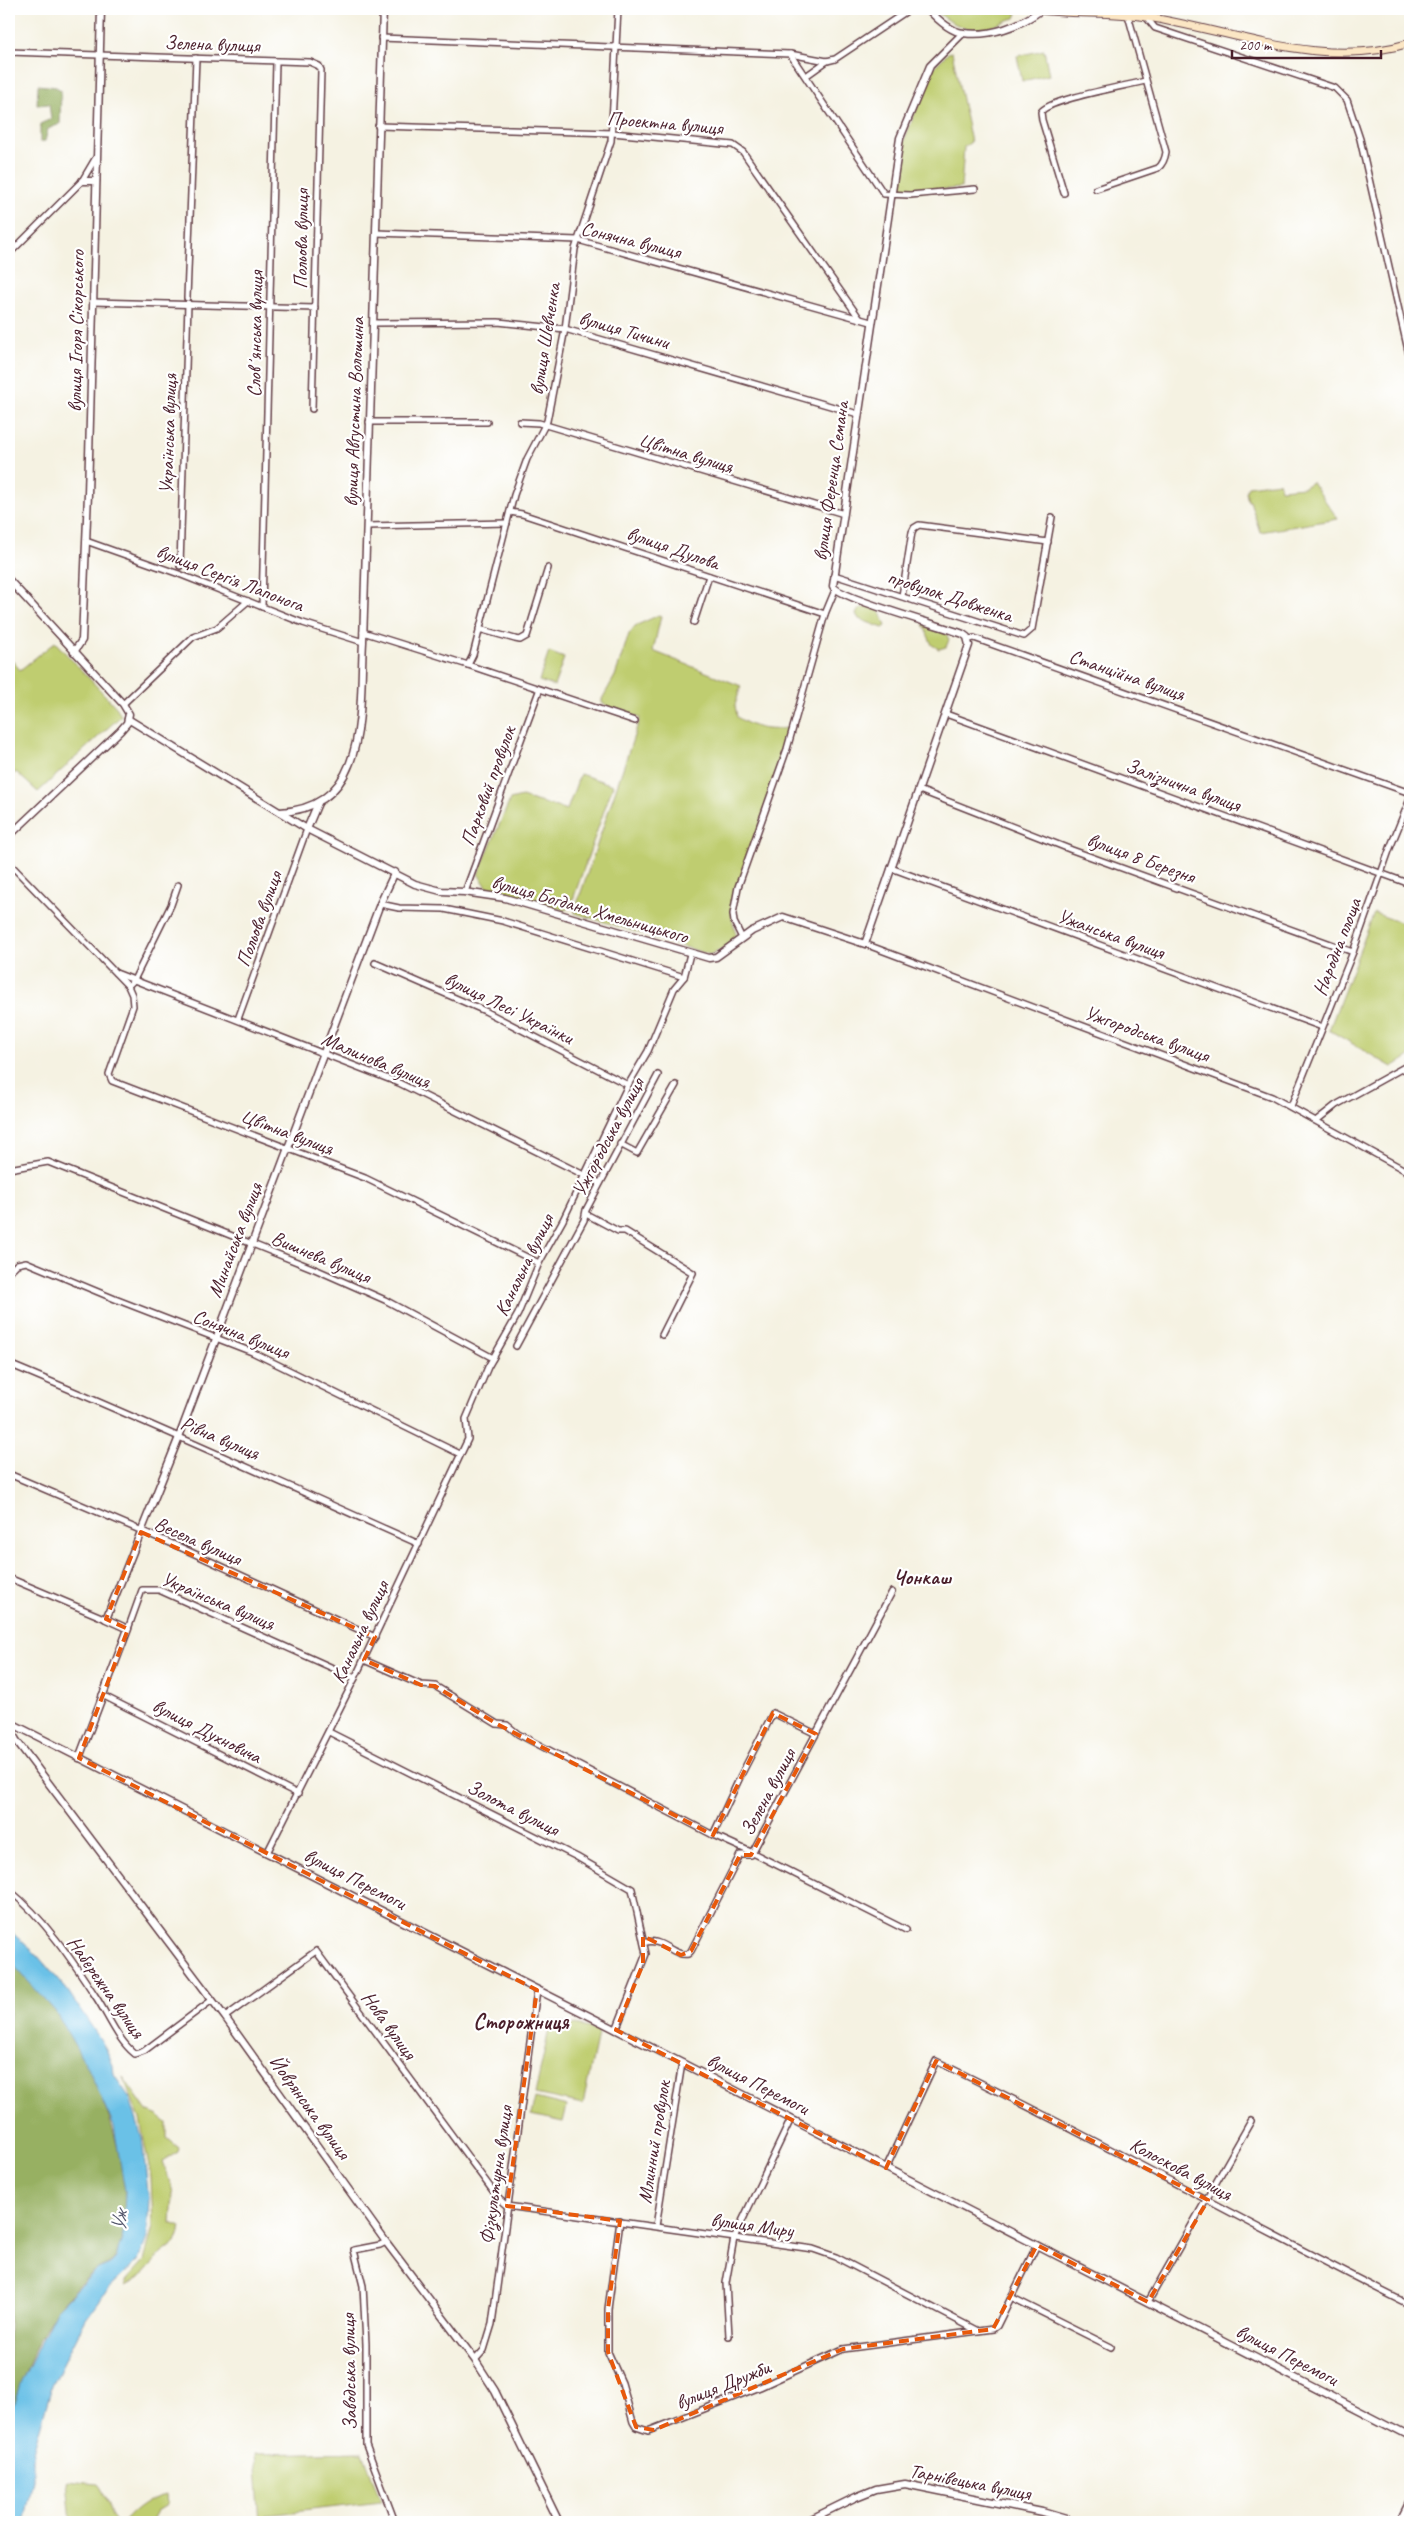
<svg xmlns="http://www.w3.org/2000/svg" width="1419" height="2531" font-family="Caveat,sans-serif">
<style>
.green{fill:#bfcd6f;stroke:#84764d}
.forest{fill:#97b062;stroke:#706846}
.water{fill:#6ac1e7;stroke:#5a7089}
.lines{fill:none;stroke-linecap:round;stroke-linejoin:round}
.minor-casing{stroke:#643f46;stroke-width:8}
.tertiary-casing{stroke:#643f46;stroke-width:9}
.secondary-casing{stroke:#643f46;stroke-width:9}
.minor{stroke:#fff;stroke-width:5}
.tertiary{stroke:#fff;stroke-width:6}
.secondary{stroke:#fbe6c4;stroke-width:7}
.marked{fill:none;stroke:#e8590c;stroke-width:4;stroke-dasharray:10 6;stroke-linejoin:round}
.labels{text-anchor:middle;dominant-baseline:central;stroke-width:4.5;stroke-linejoin:round;paint-order:stroke}
.street-label{font-size:20px;fill:#4a1f2b;stroke:#fff}
.neighbourhood-label{font-size:21px;font-weight:bold;fill:#4a1f2b;stroke:#fff}
.water-label{font-size:21px;font-style:italic;fill:#55586d;stroke:#fff}
.quarter-label{font-size:22px;font-weight:bold;fill:#4a1f2b;stroke:#fff}
</style>
<rect width="100%" height="100%" fill="#fff"/>
<filter id="ink" filterUnits="userSpaceOnUse"><feTurbulence type="fractalNoise" baseFrequency=".02" numOctaves="2"/><feDisplacementMap in="SourceGraphic" scale="10" xChannelSelector="R" yChannelSelector="G"/><feConvolveMatrix kernelMatrix="1 2 1 2 8 2 1 2 1" color-interpolation-filters="sRGB"/></filter>
<filter id="wash" filterUnits="userSpaceOnUse"><feTurbulence type="fractalNoise" baseFrequency=".0096" numOctaves="4" result="noise"/><feDisplacementMap in="SourceGraphic" scale="20" xChannelSelector="R" yChannelSelector="G"/><feGaussianBlur stdDeviation="1.12" result="paint"/><feColorMatrix in="noise" values="0 0 0 0 0 0 0 0 0 0 0 0 0 0 0 0 0 1.4 0 .05"/><feComposite in="paint" operator="in"/></filter>
<g filter="url(#wash)">
<rect width="100%" height="100%" fill="#f5f2e2"/>
<g class="green">
<path d="M 934,9 L 1005,9 L 1017,13 L 1015,18 C 1005,20 998,25 989,28 C 968,33 949,23 934,9 Z"/>
<path d="M 1044,50 L 1049,75 L 1022,81 L 1017,56 Z"/>
<path d="M 952,52 L 971,142 L 964,147 L 961,188 L 909,192 L 900,189 L 903,143 L 933,68 L 948,53 Z"/>
<path d="M 1279,482 L 1281,489 L 1304,487 L 1312,482 L 1338,519 L 1260,532 L 1250,501 L 1248,501 L 1246,492 L 1248,486 Z"/>
<path d="M 868,606 L 879,610 L 886,626 L 883,628 L 859,619 L 856,614 L 859,609 Z"/>
<path d="M 659,615 L 661,616 L 653,651 L 741,686 L 735,705 L 737,717 C 755,729 770,732 791,727 L 731,914 L 736,935 L 729,945 L 711,955 L 575,913 L 575,910 L 640,718 L 612,709 L 602,703 L 602,699 L 615,676 L 629,634 L 635,626 Z"/>
<path d="M 923,624 L 945,631 L 949,640 L 946,647 L 939,649 L 932,645 Z"/>
<path d="M 55,642 L 117,708 L 121,716 L 38,792 L 16,772 L 9,779 L 9,657 L 20,670 Z"/>
<path d="M 549,652 L 564,658 L 554,686 L 539,681 Z"/>
<path d="M 580,774 L 613,785 L 570,908 L 564,910 L 490,891 L 478,874 L 510,800 L 522,797 L 567,810 Z"/>
<path d="M 1374,913 L 1410,926 L 1410,1056 L 1392,1067 L 1329,1030 Z"/>
<path d="M 551,2020 L 599,2030 L 583,2104 L 535,2094 Z"/>
<path d="M 123,2077 L 147,2111 L 158,2116 L 167,2123 L 167,2138 L 179,2148 L 178,2152 L 163,2161 L 173,2192 L 171,2223 L 181,2227 L 175,2243 L 160,2255 L 140,2277 L 126,2286 L 126,2281 L 144,2261 L 153,2226 L 151,2178 L 140,2119 Z"/>
<path d="M 535,2098 L 567,2106 L 563,2122 L 531,2115 Z"/>
<path d="M 363,2452 L 381,2502 L 267,2515 L 268,2522 L 260,2522 L 255,2454 Z"/>
<path d="M 67,2481 L 98,2484 C 107,2494 107,2510 116,2522 L 71,2522 Z"/>
<path d="M 166,2495 L 167,2505 L 157,2511 L 153,2518 L 154,2522 L 124,2522 C 135,2509 149,2499 166,2495 Z"/>
</g>
<g class="forest">
<path d="M 38,85 L 56,87 L 61,90 L 60,124 L 48,129 L 45,141 L 40,142 L 40,124 L 51,119 L 49,104 L 37,105 Z"/>
<path d="M 9,1960 C 25,1976 41,1993 55,2011 C 96,2065 147,2189 116,2256 C 112,2264 105,2265 98,2269 C 87,2276 77,2288 68,2297 C 40,2326 21,2381 9,2419 Z"/>
</g>
<path class="water" d="M 9,1930 L 36,1954 L 68,1991 L 102,2042 L 113,2065 L 114,2075 L 130,2098 L 142,2138 L 149,2200 L 147,2238 L 138,2261 L 108,2289 L 86,2319 L 52,2386 L 33,2452 L 33,2480 L 25,2519 L 22,2522 L 9,2522 L 9,2419 L 20,2384 L 56,2310 L 86,2280 L 98,2269 L 110,2264 L 116,2258 L 123,2235 L 125,2191 L 114,2127 L 88,2068 L 55,2011 L 9,1960 Z"/>
</g>
<g filter="url(#ink)">
<g class="lines">
<g class="minor-casing">
<g id="minor">
<path d="M 1152,9 L 1146,17 L 1155,28 L 1335,88 L 1347,100 L 1360,139 L 1410,359"/>
<path d="M 381,38 L 790,54 L 884,194 L 910,195 L 975,189"/>
<path d="M 9,52 L 310,62 L 319,66 L 321,70 L 312,409"/>
<path d="M 790,54 L 827,61 L 835,59 L 910,9"/>
<path d="M 806,76 L 827,61"/>
<path d="M 378,126 L 613,133 L 733,145 L 743,152 L 860,319"/>
<path d="M 1096,189 L 1158,168 C 1163,164 1165,159 1166,152 L 1128,15"/>
<path d="M 1064,193 L 1042,120 L 1041,112 C 1049,99 1126,86 1145,81"/>
<path d="M 376,233 L 578,240 L 871,322"/>
<path d="M 9,254 L 82,181 L 95,159"/>
<path d="M 187,298 L 196,58"/>
<path d="M 93,302 L 315,308"/>
<path d="M 373,323 L 498,322 L 565,329 L 858,414"/>
<path d="M 369,422 L 487,422"/>
<path d="M 520,422 L 539,423 L 844,514"/>
<path d="M 510,512 L 522,514 L 825,614"/>
<path d="M 367,526 L 507,523"/>
<path d="M 86,541 L 179,574 L 303,623 L 363,642"/>
<path d="M 180,566 L 188,303"/>
<path d="M 834,575 L 1024,636 L 1032,629 L 1052,517"/>
<path d="M 902,596 L 912,532 L 914,528 L 919,525 L 1048,542"/>
<path d="M 262,607 L 276,62"/>
<path d="M 694,622 L 709,576"/>
<path d="M 479,629 L 515,639 L 520,640 L 527,636 L 548,568"/>
<path d="M 363,632 L 468,665 L 473,655 L 514,495 L 527,459 L 547,421 L 565,329 L 575,249 L 611,141 L 618,9"/>
<path d="M 968,640 L 974,638 L 1410,793"/>
<path d="M 468,665 L 635,721"/>
<path d="M 123,704 L 193,637 L 217,628 L 248,601"/>
<path d="M 946,714 L 1410,884"/>
<path d="M 919,790 L 1072,850 L 1353,952"/>
<path d="M 9,863 L 128,986 L 132,995 L 133,1006 L 109,1074 L 112,1081 L 365,1178 L 539,1263"/>
<path d="M 891,868 L 1322,1027"/>
<path d="M 465,892 L 539,691"/>
<path d="M 380,904 L 399,908 L 444,909 L 503,921 L 684,977"/>
<path d="M 742,938 L 734,922 L 733,914 L 738,887 L 787,749 L 825,614 L 835,590"/>
<path d="M 865,944 L 1272,1097 L 1410,1173"/>
<path d="M 375,963 L 485,1011 L 628,1085"/>
<path d="M 116,973 L 399,1083 L 600,1183"/>
<path d="M 128,986 L 134,980 L 171,905 L 178,885"/>
<path d="M 238,1019 L 307,829"/>
<path d="M 1291,1106 L 1353,952 L 1390,848 L 1410,799"/>
<path d="M 1317,1120 L 1336,1105 L 1410,1064"/>
<path d="M 620,1144 L 637,1153 L 676,1085"/>
<path d="M 9,1169 L 48,1162 L 317,1270 L 385,1300 L 493,1358"/>
<path d="M 586,1214 L 618,1231 L 625,1231 L 693,1273 L 662,1335"/>
<path d="M 9,1272 L 17,1264 L 26,1262 L 115,1299 L 252,1352 L 460,1454"/>
<path d="M 516,1346 L 584,1220 L 586,1210 L 658,1075"/>
<path d="M 9,1364 C 147,1421 282,1483 419,1544"/>
<path d="M 9,1474 L 182,1548 L 375,1637"/>
<path d="M 9,1578 L 106,1619"/>
<path d="M 128,1629 L 142,1590 L 159,1590 L 355,1678"/>
<path d="M 364,1660 L 421,1685 L 435,1686 L 497,1724 L 507,1725 L 518,1734 L 713,1835 L 753,1853 L 906,1930"/>
<path d="M 102,1695 L 298,1794"/>
<path d="M 329,1732 L 577,1857 L 632,1889 L 646,1954 L 616,2030"/>
<path d="M 713,1835 L 741,1775 L 773,1713 L 816,1734"/>
<path d="M 267,1853 L 355,1678 L 468,1439 L 466,1419 L 488,1367 L 518,1314 L 539,1263 L 563,1220 L 628,1085 L 648,1051 L 674,989 L 684,977 L 690,954"/>
<path d="M 9,1890 C 44,1918 72,1960 96,1997 C 109,2017 117,2039 135,2054 L 144,2051 L 212,2000"/>
<path d="M 644,1943 C 661,1936 673,1957 688,1954 L 691,1951 L 740,1855 L 751,1855 L 892,1592"/>
<path d="M 225,2017 L 316,1951 L 499,2199 L 507,2206 L 813,2249 L 836,2257 L 976,2330"/>
<path d="M 886,2168 L 936,2061 C 1096,2138 1251,2226 1410,2305"/>
<path d="M 620,2221 L 608,2309 L 608,2352 L 622,2383 L 633,2422 L 636,2427 L 648,2431 L 760,2387 L 843,2349 L 993,2329 L 997,2326 L 1037,2245"/>
<path d="M 656,2226 L 682,2063"/>
<path d="M 386,2242 L 380,2245 L 354,2250 L 363,2286 L 366,2344 L 366,2445 L 395,2522"/>
<path d="M 1011,2297 L 1111,2347"/>
<path d="M 1148,2302 L 1251,2121"/>
<path d="M 729,2336 L 726,2283 L 734,2238 L 791,2119"/>
<path d="M 475,2360 L 484,2350 L 492,2324 L 537,1990"/>
</g>
</g>
<g class="tertiary-casing">
<g id="tertiary">
<path d="M 928,9 C 937,19 949,31 963,33 C 990,37 1020,26 1041,10"/>
<path d="M 82,181 L 96,181"/>
<path d="M 9,580 L 123,704 L 129,714 L 127,723 L 120,731 L 9,836"/>
<path d="M 74,652 L 82,640 L 88,494 L 101,9"/>
<path d="M 128,719 L 307,829 L 415,884 L 441,891 L 464,892 L 505,898 L 709,958 L 716,957 L 752,931 L 783,917 L 865,944 L 969,645 L 967,637 L 963,634 C 943,626 838,598 833,586 L 900,138 L 930,66 L 963,33"/>
<path d="M 280,812 C 371,808 359,707 363,642 L 383,9"/>
<path d="M 307,829 L 318,803"/>
<path d="M 9,1722 L 682,2063 L 1410,2437"/>
<path d="M 9,1727 L 16,1740 L 225,2017 L 386,2242 L 475,2360 L 495,2391 L 559,2522"/>
<path d="M 79,1758 L 128,1629 L 106,1619 L 179,1437 L 380,904 L 395,872"/>
<path d="M 805,2522 L 856,2497 L 876,2489 L 905,2484 L 1042,2512 L 1076,2522"/>
<path d="M 1400,2522 L 1410,2502"/>
</g>
</g>
<g class="secondary-casing">
<path id="secondary" d="M 1033,9 C 1070,15 1109,11 1147,17 C 1234,31 1322,70 1410,43"/>
</g>
<use href="#minor" class="minor"/>
<use href="#tertiary" class="tertiary"/>
<use href="#secondary" class="secondary"/>
</g>
</g>
<path class="marked" d="M 141,1532 L 375,1637 L 364,1660 L 421,1685 L 435,1686 L 497,1724 L 713,1835 L 773,1713 L 816,1734 L 751,1855 L 740,1855 L 691,1951 L 681,1955 L 643,1936 L 643,1964 L 616,2030 L 886,2168 L 936,2061 L 1208,2200 L 1148,2302 L 1037,2245 L 993,2329 L 843,2349 L 654,2430 L 636,2427 L 608,2352 L 608,2309 L 620,2221 L 507,2206 L 537,1990 L 79,1758 L 128,1629 L 106,1619 Z"/>
<g class="labels">
<g class="street-label">
<text transform="translate(212 44) rotate(2)">Зелена вулиця</text>
<text transform="translate(665 123) rotate(5)">Проектна вулиця</text>
<text transform="translate(301 239) rotate(-89)">Польова вулиця</text>
<text transform="translate(631 240) rotate(14)">Сонячна вулиця</text>
<text transform="translate(624 330) rotate(16)">вулиця Тичини</text>
<text transform="translate(76 331) rotate(-89)">вулиця Ігоря Сікорського</text>
<text transform="translate(255 334) rotate(-89)">Словʼянська вулиця</text>
<text transform="translate(545 339) rotate(-81)">вулиця Шевченка</text>
<text transform="translate(354 412) rotate(-88)">вулиця Августина Волошина</text>
<text transform="translate(168 434) rotate(-88)">Українська вулиця</text>
<text transform="translate(686 453) rotate(17)">Цвітна вулиця</text>
<text transform="translate(831 481) rotate(-82)">вулиця Ференца Семана</text>
<text transform="translate(673 548) rotate(19)">вулиця Дулова</text>
<text transform="translate(230 578) rotate(21)">вулиця Сергія Лапонога</text>
<text transform="translate(950 596) rotate(18)">провулок Довженка</text>
<text transform="translate(1127 675) rotate(19)">Станційна вулиця</text>
<text transform="translate(1183 785) rotate(20)">Залізнична вулиця</text>
<text transform="translate(488 786) rotate(-70)">Парковий провулок</text>
<text transform="translate(1141 858) rotate(20)">вулиця 8 Березня</text>
<text transform="translate(590 909) rotate(16)">вулиця Богдана Хмельницького</text>
<text transform="translate(259 919) rotate(-70)">Польова вулиця</text>
<text transform="translate(1111 934) rotate(20)">Ужанська вулиця</text>
<text transform="translate(1337 947) rotate(-69)">Народна площа</text>
<text transform="translate(509 1008) rotate(26)">вулиця Лесі Українки</text>
<text transform="translate(1147 1034) rotate(20)">Ужгородська вулиця</text>
<text transform="translate(376 1060) rotate(23)">Малинова вулиця</text>
<text transform="translate(287 1132) rotate(21)">Цвітна вулиця</text>
<text transform="translate(608 1137) rotate(-62)">Ужгородська вулиця</text>
<text transform="translate(235 1240) rotate(-69)">Минайська вулиця</text>
<text transform="translate(321 1257) rotate(23)">Вишнева вулиця</text>
<text transform="translate(524 1265) rotate(-64)">Канальна вулиця</text>
<text transform="translate(241 1334) rotate(22)">Сонячна вулиця</text>
<text transform="translate(220 1438) rotate(23)">Рівна вулиця</text>
<text transform="translate(198 1541) rotate(24)">Весела вулиця</text>
<text transform="translate(218 1601) rotate(23)">Українська вулиця</text>
<text transform="translate(360 1632) rotate(-65)">Канальна вулиця</text>
<text transform="translate(207 1731) rotate(27)">вулиця Духновича</text>
<text transform="translate(768 1792) rotate(-62)">Зелена вулиця</text>
<text transform="translate(513 1808) rotate(27)">Золота вулиця</text>
<text transform="translate(355 1879) rotate(27)">вулиця Перемоги</text>
<text transform="translate(106 1987) rotate(55)">Набережна вулиця</text>
<text transform="translate(389 2025) rotate(54)">Нова вулиця</text>
<text transform="translate(758 2084) rotate(27)">вулиця Перемоги</text>
<text transform="translate(310 2107) rotate(54)">Йоврянська вулиця</text>
<text transform="translate(654 2142) rotate(-81)">Млинний провулок</text>
<text transform="translate(1181 2169) rotate(28)">Колоскова вулиця</text>
<text transform="translate(496 2175) rotate(-82)">Фізкультурна вулиця</text>
<text transform="translate(752 2225) rotate(8)">вулиця Миру</text>
<text transform="translate(1287 2355) rotate(27)">вулиця Перемоги</text>
<text transform="translate(349 2372) rotate(-91)">Заводська вулиця</text>
<text transform="translate(723 2385) rotate(-22)">вулиця Дружби</text>
<text transform="translate(970 2482) rotate(11)">Тарнівецька вулиця</text>
</g>
<g class="neighbourhood-label">
<text x="922" y="1577">Чонкаш</text>
</g>
<g class="water-label">
<text transform="translate(119 2221) rotate(-86)">Уж</text>
</g>
<g class="quarter-label">
<text x="521" y="2022">Сторожниця</text>
</g>
</g>
<rect width="1419" height="2531" fill="none" stroke="#fff" stroke-width="30"/>
<path d="M1232 50v8h149v-8" fill="none" stroke="#4a1f2b" stroke-width="2.5"/>
<text x="1239" y="50" font-size="15" fill="#4a1f2b" stroke="#ffffff" stroke-width="4" paint-order="stroke">200 m</text>
</svg>
